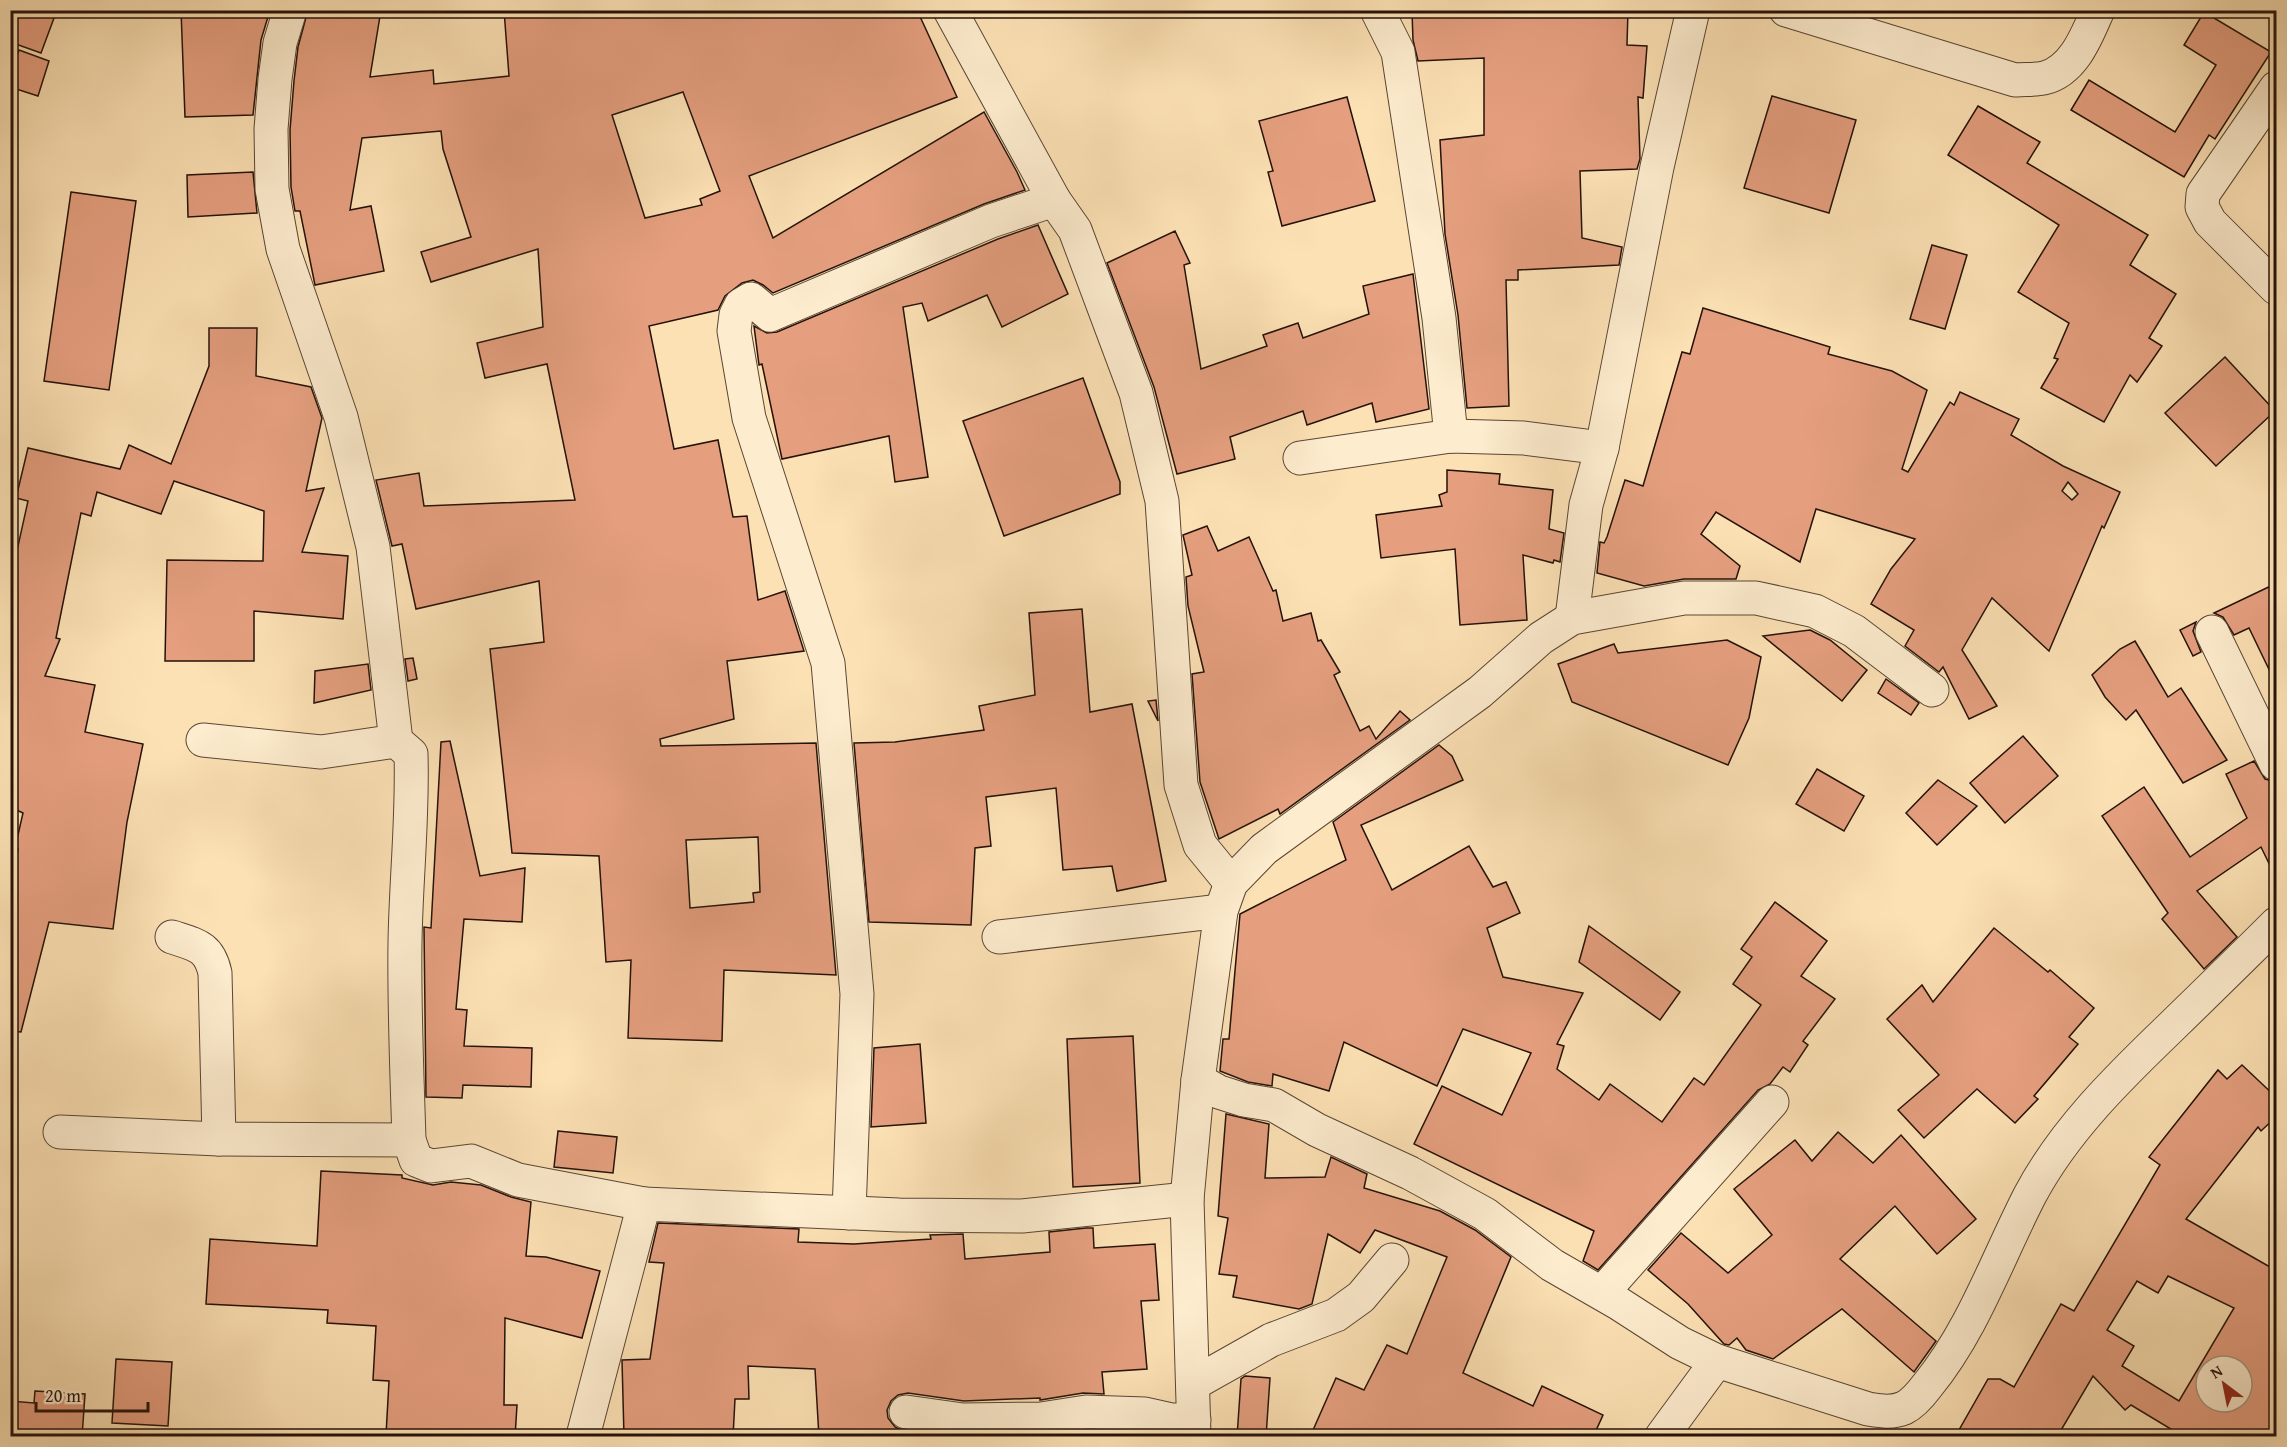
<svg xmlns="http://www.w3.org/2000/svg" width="2287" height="1447" font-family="'Gentium Book Plus',serif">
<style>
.building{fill:#e59f7f;stroke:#24120a;stroke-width:1.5;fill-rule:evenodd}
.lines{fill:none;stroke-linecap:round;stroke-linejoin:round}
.minor-casing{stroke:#5a4634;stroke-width:35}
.minor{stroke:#fdecce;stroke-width:33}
</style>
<rect width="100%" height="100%" fill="#fce1b4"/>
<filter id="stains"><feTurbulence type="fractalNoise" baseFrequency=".00333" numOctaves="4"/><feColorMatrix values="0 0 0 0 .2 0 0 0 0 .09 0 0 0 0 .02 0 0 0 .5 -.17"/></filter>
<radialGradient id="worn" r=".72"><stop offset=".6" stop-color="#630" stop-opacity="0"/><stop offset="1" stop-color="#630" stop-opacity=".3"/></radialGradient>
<g class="building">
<path d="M 10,10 L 57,10 L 41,53 L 10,42 Z"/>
<path d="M 181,10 L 270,10 L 261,40 L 253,115 L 185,117 Z"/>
<path d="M 308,10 L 381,10 L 370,77 L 433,70 L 434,84 L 509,76 L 504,10 L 917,10 L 957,97 L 749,176 L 773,238 L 984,112 L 1017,172 L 1025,190 L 984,204 L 773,293 L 763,285 L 753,280 L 742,283 L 725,296 L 718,310 L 649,326 L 674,449 L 718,440 L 733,517 L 747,516 L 758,600 L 785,591 L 804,651 L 727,661 L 734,719 L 660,739 L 661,746 L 816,743 L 836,975 L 724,970 L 722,1041 L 628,1038 L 631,960 L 606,962 L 599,856 L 512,853 L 490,649 L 544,642 L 539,581 L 416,609 L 402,544 L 392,546 L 376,480 L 419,473 L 424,506 L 575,500 L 547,364 L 485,378 L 477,343 L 543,327 L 538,249 L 431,282 L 421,252 L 471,237 L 443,149 L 441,131 L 362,138 L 350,210 L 371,206 L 384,271 L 315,285 L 300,211 L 295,211 L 291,187 L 290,130 L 294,81 L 298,47 ZM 683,92 L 720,191 L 700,199 L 702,205 L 645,218 L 612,115 ZM 758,837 L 760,892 L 753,893 L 754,902 L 690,908 L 686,840 Z"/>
<path d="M 1446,10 L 1628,10 L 1627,45 L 1647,46 L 1643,98 L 1638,97 L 1640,159 L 1637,169 L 1580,171 L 1582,238 L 1622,247 L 1619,265 L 1518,270 L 1518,280 L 1506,280 L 1509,406 L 1467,408 L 1458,315 L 1445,234 L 1440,140 L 1484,135 L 1484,58 L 1418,61 L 1413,40 L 1412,12 Z"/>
<path d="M 2204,12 L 2271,52 L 2215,139 L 2209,135 L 2184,177 L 2071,110 L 2089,80 L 2175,132 L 2216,65 L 2184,45 Z"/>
<path d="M 19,50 L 49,61 L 38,96 L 10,87 L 10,75 Z"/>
<path d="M 1772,96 L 1856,120 L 1829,213 L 1744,188 Z"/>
<path d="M 1347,97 L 1375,201 L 1282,226 L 1268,172 L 1273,171 L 1259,121 Z"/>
<path d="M 1978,106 L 2040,142 L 2027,163 L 2148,235 L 2130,265 L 2176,294 L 2149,338 L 2162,346 L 2137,382 L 2130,375 L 2104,422 L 2041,388 L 2058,359 L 2054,358 L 2069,323 L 2018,292 L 2059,225 L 1948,155 Z"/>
<path d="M 253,172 L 257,213 L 188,217 L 187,175 Z"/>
<path d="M 71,192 L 136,201 L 109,390 L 44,381 Z"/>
<path d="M 1038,225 L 1068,294 L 1002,327 L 987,295 L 928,321 L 922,303 L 903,307 L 928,477 L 895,482 L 889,436 L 782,459 L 762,364 L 759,365 L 754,326 L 767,333 L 777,332 L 998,239 Z"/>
<path d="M 1175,231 L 1190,263 L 1184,265 L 1201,369 L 1267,346 L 1263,335 L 1298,323 L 1303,338 L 1369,314 L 1363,286 L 1413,274 L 1429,409 L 1376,422 L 1372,403 L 1307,425 L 1303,411 L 1230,437 L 1235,459 L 1177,474 L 1154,387 L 1107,263 Z"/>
<path d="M 1932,245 L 1967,255 L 1945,329 L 1910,319 Z"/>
<path d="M 1703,308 L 1830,347 L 1828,354 L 1892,371 L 1927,390 L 1902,469 L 1908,472 L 1950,402 L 1954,405 L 1960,392 L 2019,419 L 2011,435 L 2063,466 L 2120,492 L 2104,528 L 2102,526 L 2049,651 L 1992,598 L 1962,650 L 1997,706 L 1969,719 L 1943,667 L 1939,672 L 1905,646 L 1914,630 L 1871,604 L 1891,569 L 1915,539 L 1816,509 L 1800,562 L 1716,512 L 1701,534 L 1740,566 L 1736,579 L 1684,579 L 1644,586 L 1597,573 L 1600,542 L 1604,543 L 1607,537 L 1625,480 L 1643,486 L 1682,352 L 1690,354 ZM 2068,482 L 2078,494 L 2072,500 L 2062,491 Z"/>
<path d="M 209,328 L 257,328 L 256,376 L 311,387 L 322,418 L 306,491 L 324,488 L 302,552 L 348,556 L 343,619 L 254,611 L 254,661 L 165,661 L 167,560 L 263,561 L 264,511 L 174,481 L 161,514 L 97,492 L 91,516 L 81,513 L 56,638 L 60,639 L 45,676 L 95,685 L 85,732 L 143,744 L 127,822 L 113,929 L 49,922 L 21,1032 L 10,1031 L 10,905 L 18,849 L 15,848 L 23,813 L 10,807 L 10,582 L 28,501 L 16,498 L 28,448 L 120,469 L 129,445 L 171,464 L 209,366 Z"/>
<path d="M 2225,357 L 2275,411 L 2216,466 L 2165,413 Z"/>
<path d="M 1083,378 L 1120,482 L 1120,494 L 1004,536 L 963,421 Z"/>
<path d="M 1447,470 L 1500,474 L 1499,484 L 1553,490 L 1549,529 L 1564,533 L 1560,562 L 1554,560 L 1553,563 L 1523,555 L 1527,620 L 1460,625 L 1455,549 L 1381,558 L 1376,515 L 1442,506 L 1439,495 L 1447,492 Z"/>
<path d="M 1207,526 L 1218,551 L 1249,537 L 1273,591 L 1276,590 L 1283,621 L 1311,613 L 1318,641 L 1321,640 L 1340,672 L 1334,675 L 1360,731 L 1369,726 L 1376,739 L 1400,711 L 1410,720 L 1280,814 L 1278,809 L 1219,839 L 1200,782 L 1192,674 L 1204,672 L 1188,606 L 1186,577 L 1192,575 L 1183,535 Z"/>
<path d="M 2277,583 L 2277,686 L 2249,628 L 2234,635 L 2223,617 L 2214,613 Z"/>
<path d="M 1082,609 L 1090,712 L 1132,704 L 1166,881 L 1117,891 L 1112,866 L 1063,870 L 1056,788 L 986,797 L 991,846 L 975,848 L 971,925 L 869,922 L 854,743 L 895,742 L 984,730 L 979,706 L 1035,695 L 1029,613 Z"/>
<path d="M 2196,622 L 2193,631 L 2201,652 L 2193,656 L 2180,630 Z"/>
<path d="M 1810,630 L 1830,640 L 1867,670 L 1842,701 L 1763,636 Z"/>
<path d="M 1727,640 L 1761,657 L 1749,718 L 1728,765 L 1572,702 L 1558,664 L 1614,644 L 1618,653 Z"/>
<path d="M 2135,641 L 2168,697 L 2181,688 L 2227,760 L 2183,783 L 2136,710 L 2126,720 L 2105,697 L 2092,675 L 2120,649 Z"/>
<path d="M 413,658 L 417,679 L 408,681 L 405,659 Z"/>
<path d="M 368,664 L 371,690 L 314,703 L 315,671 Z"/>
<path d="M 1886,679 L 1919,703 L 1911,715 L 1878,693 Z"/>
<path d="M 1156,700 L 1158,721 L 1148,701 Z"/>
<path d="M 2023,736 L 2058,776 L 2005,823 L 1970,783 Z"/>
<path d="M 450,741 L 480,876 L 525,868 L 522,922 L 464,919 L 456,1009 L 467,1010 L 464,1046 L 532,1048 L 531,1087 L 463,1085 L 462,1098 L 426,1097 L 424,927 L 431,928 L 441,742 Z"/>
<path d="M 1439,745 L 1452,756 L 1463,780 L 1361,825 L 1392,890 L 1469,846 L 1493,887 L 1506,882 L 1520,913 L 1487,928 L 1503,977 L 1583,993 L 1557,1044 L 1564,1046 L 1557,1069 L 1599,1100 L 1610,1084 L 1662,1122 L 1694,1078 L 1704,1085 L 1761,1005 L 1733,984 L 1752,957 L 1741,949 L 1775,902 L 1827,941 L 1801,976 L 1835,999 L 1803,1041 L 1808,1045 L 1790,1072 L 1783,1067 L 1770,1084 L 1758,1090 L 1598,1270 L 1583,1261 L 1594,1231 L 1414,1144 L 1442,1086 L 1502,1115 L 1531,1053 L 1463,1029 L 1437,1086 L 1344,1042 L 1329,1091 L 1273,1074 L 1272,1086 L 1248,1082 L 1220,1071 L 1223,1039 L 1229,1039 L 1240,914 L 1346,860 L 1333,822 Z"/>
<path d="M 2254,761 L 2265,779 L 2277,782 L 2277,880 L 2261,847 L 2197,891 L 2237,937 L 2204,969 L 2162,919 L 2168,913 L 2102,816 L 2144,787 L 2190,857 L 2247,818 L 2226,774 Z"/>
<path d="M 1817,769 L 1864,796 L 1844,831 L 1796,804 Z"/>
<path d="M 1938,780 L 1977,806 L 1937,845 L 1906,813 Z"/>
<path d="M 1589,926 L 1680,992 L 1660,1020 L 1579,962 Z"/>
<path d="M 1994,928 L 2048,972 L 2050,970 L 2094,1008 L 2069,1037 L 2078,1044 L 2034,1096 L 2038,1099 L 2015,1123 L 1977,1089 L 1924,1138 L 1898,1110 L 1939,1075 L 1887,1019 L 1922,985 L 1933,1002 Z"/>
<path d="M 1133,1036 L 1140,1183 L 1073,1187 L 1067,1039 Z"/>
<path d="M 920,1044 L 926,1123 L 871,1127 L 874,1048 Z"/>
<path d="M 2242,1065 L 2277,1098 L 2277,1116 L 2261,1131 L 2258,1127 L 2186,1219 L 2277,1271 L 2277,1437 L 2184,1437 L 2131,1405 L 2125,1410 L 2093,1376 L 2057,1437 L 1955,1437 L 1988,1379 L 2000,1379 L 2014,1387 L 2061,1304 L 2074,1311 L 2160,1165 L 2149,1157 L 2218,1070 L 2227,1079 ZM 2168,1276 L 2234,1308 L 2179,1401 L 2122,1366 L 2134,1346 L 2107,1330 L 2137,1281 L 2158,1293 ZM 2206,1366 L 2242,1366 L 2242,1402 L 2206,1402 Z"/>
<path d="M 1226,1114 L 1269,1124 L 1265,1178 L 1325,1177 L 1331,1157 L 1367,1174 L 1364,1188 L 1440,1211 L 1475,1230 L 1511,1257 L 1463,1373 L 1533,1406 L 1542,1386 L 1603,1415 L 1594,1435 L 1598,1437 L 1310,1437 L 1336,1378 L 1364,1390 L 1387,1345 L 1407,1354 L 1447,1257 L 1375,1230 L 1360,1253 L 1328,1234 L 1312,1304 L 1299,1309 L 1233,1297 L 1237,1276 L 1219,1274 L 1228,1218 L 1218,1216 Z"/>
<path d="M 558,1131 L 617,1137 L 613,1173 L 554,1167 Z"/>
<path d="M 1838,1132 L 1873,1163 L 1901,1135 L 1976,1219 L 1937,1254 L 1895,1206 L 1840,1259 L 1936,1341 L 1914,1372 L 1842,1309 L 1773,1359 L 1746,1350 L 1737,1338 L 1729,1345 L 1724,1344 L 1688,1304 L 1648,1270 L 1681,1233 L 1728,1273 L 1772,1235 L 1734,1189 L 1795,1140 L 1812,1161 Z"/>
<path d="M 321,1171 L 402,1175 L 402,1178 L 433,1185 L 451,1182 L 481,1185 L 511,1197 L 531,1202 L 526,1256 L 546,1257 L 600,1271 L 582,1338 L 505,1318 L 504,1405 L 517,1405 L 515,1437 L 386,1435 L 389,1381 L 373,1380 L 376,1326 L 327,1323 L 328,1310 L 206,1304 L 210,1239 L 317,1246 Z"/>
<path d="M 658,1223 L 799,1229 L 798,1242 L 854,1244 L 931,1239 L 930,1235 L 963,1234 L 965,1259 L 1050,1252 L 1049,1232 L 1086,1228 L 1093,1228 L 1094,1248 L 1155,1244 L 1159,1300 L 1141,1301 L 1147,1369 L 1102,1372 L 1104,1394 L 1083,1393 L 1040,1400 L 1040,1398 L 964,1401 L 908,1393 L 898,1395 L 891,1401 L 887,1410 L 888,1418 L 895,1427 L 903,1431 L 946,1437 L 819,1437 L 815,1369 L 748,1366 L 749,1399 L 735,1399 L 733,1437 L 624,1437 L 622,1360 L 650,1359 L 664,1263 L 649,1262 Z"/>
<path d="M 116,1359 L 172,1362 L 168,1426 L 112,1423 Z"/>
<path d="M 1245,1376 L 1270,1378 L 1266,1437 L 1237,1437 L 1241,1379 Z"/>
<path d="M 35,1391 L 85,1394 L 82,1437 L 10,1437 L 10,1401 L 34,1403 Z"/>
<path d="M 1087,1431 L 1106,1431 L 1107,1437 L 1060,1437 Z"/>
</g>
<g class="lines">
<g class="minor-casing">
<g id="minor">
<path d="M 290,10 L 280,43 L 275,79 L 271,129 L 272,189 L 283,249 L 341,417 L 373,547 L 396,741 L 411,754 C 413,817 406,879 405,942 C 404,1008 407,1074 409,1140 L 416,1160 L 431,1166 L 471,1161 L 518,1180 L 644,1204"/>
<path d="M 950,10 L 1054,200"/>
<path d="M 1377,10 L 1398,52 L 1439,318 L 1451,436"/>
<path d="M 1786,10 L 2015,80 C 2024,79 2035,80 2044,78 C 2074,71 2087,35 2098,10"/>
<path d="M 2276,88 L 2203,194 L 2202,207 L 2210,222 L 2276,288"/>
<path d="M 1602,448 L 1657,167 L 1693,10"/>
<path d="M 1300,458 L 1451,436 L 1524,438 L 1602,448 L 1586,505 L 1572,618"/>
<path d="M 2212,632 L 2276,764"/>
<path d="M 203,740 L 321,752 L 396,741"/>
<path d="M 172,937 C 196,945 209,946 215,973 L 219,1139"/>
<path d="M 999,937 L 1221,911"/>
<path d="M 1198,1080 L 1219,1092 L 1244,1100 L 1274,1105 L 1317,1130 L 1410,1173 L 1485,1214 L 1552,1265 L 1618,1303 L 1680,1343 L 1717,1361 L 1868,1409 C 1881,1411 1892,1413 1904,1408 C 1912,1404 1921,1394 1927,1386 C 1973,1330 1997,1259 2030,1195 C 2064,1131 2117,1079 2169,1029 C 2205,994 2241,959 2276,924"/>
<path d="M 60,1132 L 219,1139 L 409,1140"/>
<path d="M 849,1213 L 857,994 L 828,663 L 749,418 L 734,331 L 736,315 L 741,305 L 751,299 L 770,315 L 991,221 L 1054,200 L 1075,230 L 1136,393 L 1162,501 L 1181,785 L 1200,845 L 1231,883"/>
<path d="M 1602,1293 L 1772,1102"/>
<path d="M 1193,1384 L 1271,1340 L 1336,1315 L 1361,1297 L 1392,1260"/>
<path d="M 906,1412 L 963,1420 L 1041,1419 L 1086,1412 L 1145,1414 L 1172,1420 L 1194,1420"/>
<path d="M 583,1436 L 644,1204 L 899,1215 L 1022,1216 L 1187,1199"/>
<path d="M 1194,1436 L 1187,1199 L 1198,1080 L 1221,911 L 1231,883 L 1264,849 L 1480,692 L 1541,638 L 1572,618 L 1684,598 L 1756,598 L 1815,611 L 1854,631 L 1932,690"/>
<path d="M 1662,1436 L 1717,1361"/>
</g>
</g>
<use href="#minor" class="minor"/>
</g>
<rect width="2287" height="1447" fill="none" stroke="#fce1b4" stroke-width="36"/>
<rect x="12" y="12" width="2263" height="1423" fill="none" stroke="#24120a" stroke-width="3"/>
<rect x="18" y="18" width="2251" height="1411" fill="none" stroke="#24120a" stroke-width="1.5"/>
<g transform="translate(2224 1384) rotate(328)"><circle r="28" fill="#fdecce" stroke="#a69580" stroke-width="1.5"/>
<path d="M0-4.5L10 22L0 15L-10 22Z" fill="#8f2418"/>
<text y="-9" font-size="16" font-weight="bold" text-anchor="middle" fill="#24120a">N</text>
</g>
<path d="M36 1402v9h112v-9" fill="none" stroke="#24120a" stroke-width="3"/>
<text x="45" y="1402" font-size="18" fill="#24120a" stroke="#fdecce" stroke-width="4.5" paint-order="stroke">20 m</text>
<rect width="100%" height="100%" filter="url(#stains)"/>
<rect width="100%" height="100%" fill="url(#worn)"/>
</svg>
